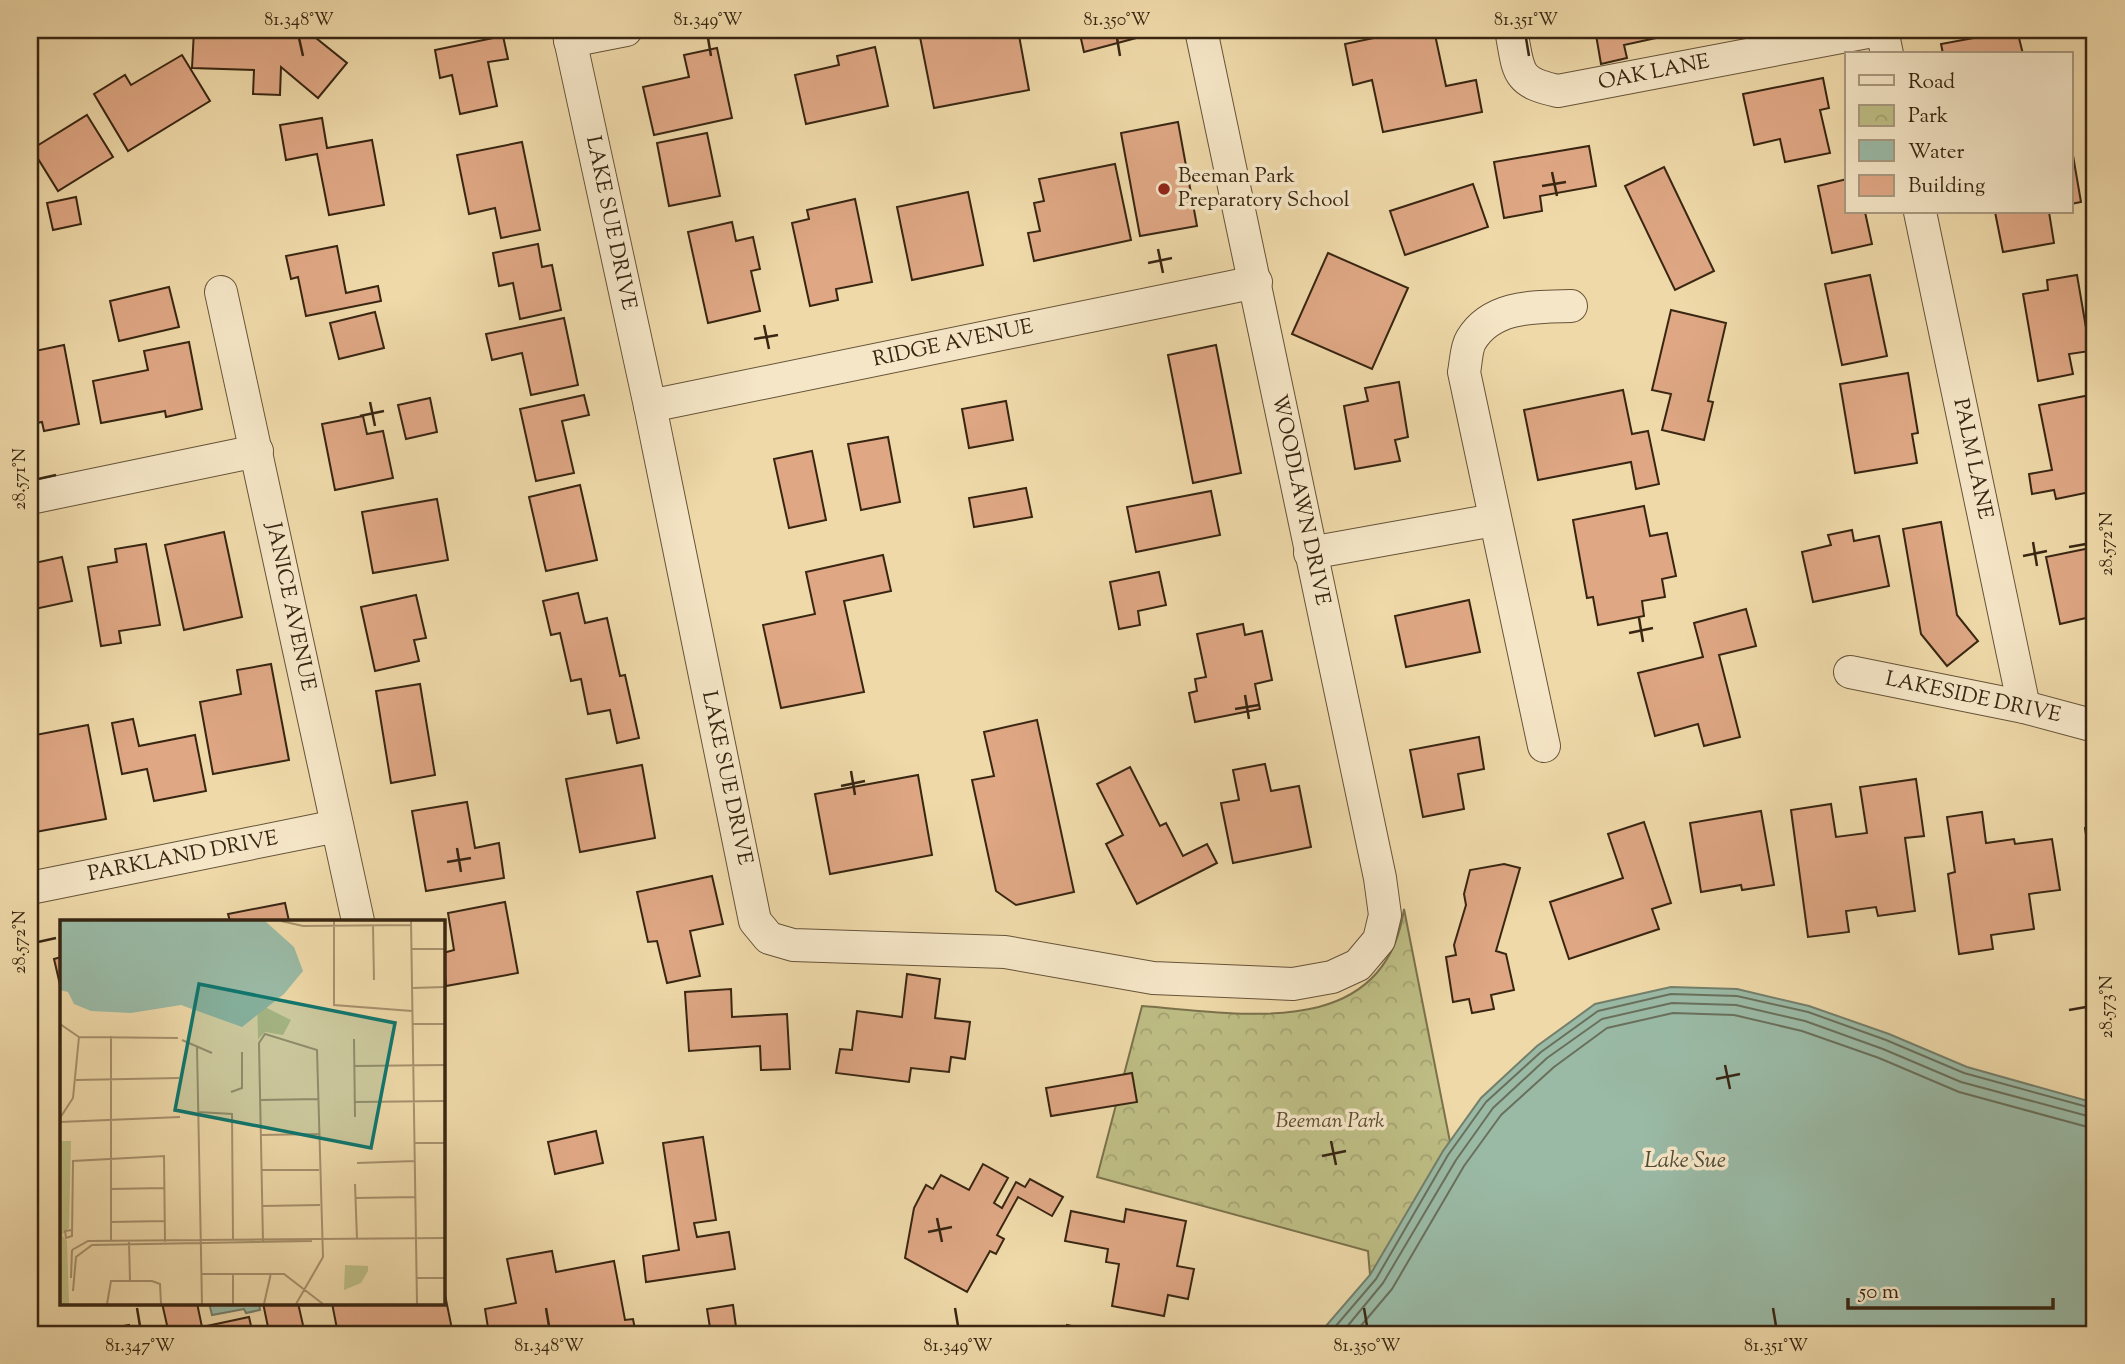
<svg xmlns="http://www.w3.org/2000/svg" width="2125" height="1364" font-family="'Sorts Mill Goudy',serif">
<style>
.park{fill:url(#park-crowns);stroke:#7b724c;stroke-width:2}
.water{fill:#9abaa6;stroke:#737f6b;stroke-width:2}
.lines{fill:none;stroke-linecap:round;stroke-linejoin:round}
.shore{stroke:#69705c;stroke-width:2}
.building{fill:#dfa784;stroke:#382612;stroke-width:2}
.street-casing{stroke:#665338;stroke-width:34}
.street{stroke:#f5e6c7;stroke-width:32}
.ticks{fill:none;stroke:#382612;stroke-width:2.5}
.poi-dot{fill:#8f2418;stroke:#f5e6c7;stroke-width:2.5}
.labels{text-anchor:middle;dominant-baseline:central;stroke-width:7;stroke-linejoin:round;paint-order:stroke}
.street-label{font-size:21px;fill:#382612;stroke:#f5e6c7}
.poi-label{font-size:21px;fill:#382612;stroke:#f5e6c7;text-anchor:start}
.park-label{font-size:21px;font-style:italic;fill:#5a4c2f;stroke:#f5e6c7}
.water-label{font-size:23px;font-style:italic;fill:#504b37;stroke:#f5e6c7}
.inset-road{fill:none;stroke:#a6916d;stroke-width:2}
.view{fill:#0f766e;fill-opacity:0.15;stroke:#0f766e;stroke-width:3.5}
.inset-edge{fill:none;stroke:#382612;stroke-width:3.5}
.neatline{fill:none;stroke:#382612;stroke-width:2.5}
.ticks-label{font-size:18px;text-anchor:middle;fill:#382612}
</style>
<defs>
<pattern id="park-crowns" width="20" height="18" patternUnits="userSpaceOnUse" patternTransform="scale(1.75)"><rect width="20" height="18" fill="#bebe85"/><path d="M2 6a3 3 0 1 1 6 0M12 15a3 3 0 1 1 6 0" fill="none" stroke="#a4a372"/></pattern>
</defs>
<rect width="100%" height="100%" fill="#efd9a9"/>
<filter id="stains"><feTurbulence type="fractalNoise" baseFrequency=".00286" numOctaves="4"/><feColorMatrix values="0 0 0 0 .2 0 0 0 0 .09 0 0 0 0 .02 0 0 0 .5 -.17"/></filter>
<radialGradient id="worn" r=".72"><stop offset=".6" stop-color="#630" stop-opacity="0"/><stop offset="1" stop-color="#630" stop-opacity=".3"/></radialGradient>
<path class="park" d="M 1404,909 L 1488,1334 L 1375,1334 L 1368,1251 L 1097,1177 L 1142,1006 C 1240,1013 1384,1043 1404,909 Z"/>
<g class="water">
<path d="M 1671,987 L 1737,989 L 1809,1006 L 1889,1034 L 1967,1067 L 2095,1103 L 2095,1334 L 1319,1334 L 1370,1275 L 1443,1151 L 1481,1098 L 1537,1046 L 1595,1004 Z"/>
<path d="M 209,1303 L 259,1303 L 260,1310 L 246,1313 L 244,1309 L 212,1315 Z"/>
</g>
<g class="lines">
<g class="shore">
<path d="M 1329,1334 L 1376,1279 L 1448,1155 L 1486,1102 L 1541,1052 L 1598,1011 L 1671,994 L 1737,996 L 1808,1012 L 1886,1040 L 1964,1073 L 2095,1109"/>
<path d="M 1341,1334 L 1383,1283 L 1456,1160 L 1493,1108 L 1547,1058 L 1602,1019 L 1672,1003 L 1736,1005 L 1805,1021 L 1883,1049 L 1961,1082 L 2095,1118"/>
<path d="M 1354,1334 L 1392,1289 L 1464,1166 L 1501,1115 L 1554,1067 L 1607,1028 L 1673,1013 L 1734,1015 L 1802,1031 L 1879,1058 L 1959,1092 L 2095,1129"/>
</g>
</g>
<g class="building">
<path d="M 194,30 L 306,30 L 347,63 L 318,98 L 281,67 L 280,95 L 253,94 L 254,70 L 192,68 Z"/>
<path d="M 957,30 L 1018,30 L 1029,90 L 934,108 L 920,37 Z"/>
<path d="M 1079,30 L 1138,30 L 1140,37 L 1084,52 Z"/>
<path d="M 1412,30 L 1434,30 L 1446,86 L 1476,80 L 1482,112 L 1383,132 L 1372,80 L 1353,85 L 1345,44 Z"/>
<path d="M 1609,30 L 1669,30 L 1670,35 L 1624,45 L 1627,58 L 1601,64 L 1596,35 Z"/>
<path d="M 2017,30 L 2023,54 L 1943,54 L 1941,44 Z"/>
<path d="M 503,36 L 508,59 L 488,62 L 497,106 L 460,114 L 452,75 L 440,78 L 435,50 Z"/>
<path d="M 875,47 L 888,106 L 806,124 L 795,75 L 839,65 L 837,56 Z"/>
<path d="M 717,48 L 732,118 L 654,135 L 643,87 L 689,77 L 684,55 Z"/>
<path d="M 182,55 L 210,101 L 128,151 L 94,94 L 125,75 L 131,85 Z"/>
<path d="M 1823,78 L 1829,108 L 1820,110 L 1830,153 L 1785,162 L 1780,139 L 1754,145 L 1743,94 Z"/>
<path d="M 87,115 L 113,157 L 58,191 L 32,149 Z"/>
<path d="M 322,118 L 327,148 L 372,140 L 384,205 L 329,215 L 317,154 L 286,160 L 280,125 Z"/>
<path d="M 1178,122 L 1197,226 L 1140,236 L 1121,133 Z"/>
<path d="M 707,133 L 720,196 L 669,206 L 657,143 Z"/>
<path d="M 522,142 L 540,230 L 501,238 L 495,208 L 469,214 L 457,155 Z"/>
<path d="M 2071,144 L 2081,202 L 2071,204 Z"/>
<path d="M 1589,146 L 1596,186 L 1540,196 L 1542,211 L 1504,218 L 1494,162 Z"/>
<path d="M 1115,164 L 1131,240 L 1034,261 L 1028,233 L 1040,231 L 1034,203 L 1044,201 L 1039,179 Z"/>
<path d="M 1664,167 L 1714,271 L 1675,290 L 1625,186 Z"/>
<path d="M 1847,179 L 1847,212 L 1865,212 L 1872,244 L 1832,253 L 1818,186 Z"/>
<path d="M 1473,184 L 1488,227 L 1405,255 L 1390,211 Z"/>
<path d="M 968,192 L 983,265 L 912,280 L 897,207 Z"/>
<path d="M 76,197 L 81,224 L 53,230 L 47,203 Z"/>
<path d="M 855,199 L 872,282 L 836,289 L 838,300 L 810,306 L 792,223 L 809,219 L 807,210 Z"/>
<path d="M 1995,212 L 2049,212 L 2054,243 L 2003,252 Z"/>
<path d="M 732,222 L 736,241 L 753,237 L 760,269 L 751,271 L 760,311 L 708,323 L 688,232 Z"/>
<path d="M 538,244 L 542,267 L 552,265 L 561,310 L 520,319 L 513,283 L 499,286 L 493,253 Z"/>
<path d="M 337,246 L 346,293 L 378,286 L 381,301 L 306,316 L 298,277 L 291,279 L 286,256 Z"/>
<path d="M 1328,253 L 1408,288 L 1372,369 L 1292,334 Z"/>
<path d="M 1870,275 L 1887,356 L 1842,365 L 1825,284 Z"/>
<path d="M 2077,275 L 2090,351 L 2069,354 L 2073,374 L 2038,381 L 2023,294 L 2048,290 L 2047,280 Z"/>
<path d="M 169,287 L 179,327 L 119,341 L 110,301 Z"/>
<path d="M 1671,310 L 1726,323 L 1708,401 L 1713,402 L 1704,440 L 1662,430 L 1671,394 L 1652,390 Z"/>
<path d="M 375,312 L 384,348 L 339,359 L 330,323 Z"/>
<path d="M 564,318 L 578,385 L 531,395 L 522,353 L 492,360 L 486,334 Z"/>
<path d="M 189,342 L 202,409 L 166,417 L 165,411 L 101,423 L 93,381 L 148,370 L 144,351 Z"/>
<path d="M 64,345 L 79,424 L 44,431 L 42,422 L 31,424 L 30,417 L 30,352 Z"/>
<path d="M 1216,345 L 1241,473 L 1193,483 L 1168,355 Z"/>
<path d="M 1908,373 L 1918,433 L 1912,434 L 1917,463 L 1855,473 L 1840,384 Z"/>
<path d="M 1399,382 L 1408,437 L 1395,440 L 1400,461 L 1355,469 L 1344,406 L 1368,401 L 1365,388 Z"/>
<path d="M 1623,390 L 1632,434 L 1648,431 L 1659,484 L 1636,489 L 1631,462 L 1538,480 L 1524,410 Z"/>
<path d="M 584,395 L 589,415 L 562,421 L 574,473 L 536,481 L 520,409 Z"/>
<path d="M 2090,395 L 2095,422 L 2095,491 L 2056,499 L 2054,490 L 2032,494 L 2029,474 L 2052,470 L 2039,405 Z"/>
<path d="M 430,398 L 437,432 L 406,439 L 398,405 Z"/>
<path d="M 1006,401 L 1013,440 L 969,448 L 962,409 Z"/>
<path d="M 363,416 L 367,434 L 383,431 L 393,478 L 335,490 L 322,424 Z"/>
<path d="M 888,437 L 900,502 L 861,510 L 848,444 Z"/>
<path d="M 812,451 L 826,520 L 789,528 L 774,459 Z"/>
<path d="M 580,485 L 597,560 L 546,571 L 529,497 Z"/>
<path d="M 1026,488 L 1032,517 L 974,527 L 969,498 Z"/>
<path d="M 1211,491 L 1220,535 L 1136,552 L 1127,507 Z"/>
<path d="M 437,499 L 448,560 L 373,573 L 362,512 Z"/>
<path d="M 1644,506 L 1650,536 L 1667,533 L 1676,576 L 1662,579 L 1665,597 L 1642,601 L 1644,616 L 1598,625 L 1593,597 L 1587,598 L 1573,520 Z"/>
<path d="M 1941,522 L 1957,615 L 1978,641 L 1947,666 L 1921,634 L 1903,529 Z"/>
<path d="M 1852,530 L 1854,541 L 1879,536 L 1889,586 L 1813,602 L 1802,552 L 1831,545 L 1828,535 Z"/>
<path d="M 224,532 L 242,617 L 184,630 L 165,545 Z"/>
<path d="M 146,544 L 160,625 L 119,631 L 121,643 L 101,646 L 88,567 L 117,562 L 115,549 Z"/>
<path d="M 2095,547 L 2095,645 L 2092,646 L 2086,618 L 2060,624 L 2046,557 Z"/>
<path d="M 883,555 L 891,591 L 844,601 L 864,692 L 781,708 L 763,625 L 815,614 L 806,572 Z"/>
<path d="M 62,557 L 72,601 L 30,610 L 30,564 Z"/>
<path d="M 1159,572 L 1166,605 L 1138,611 L 1140,625 L 1119,629 L 1110,582 Z"/>
<path d="M 578,593 L 585,623 L 607,618 L 620,676 L 625,675 L 639,738 L 617,743 L 610,710 L 588,714 L 581,679 L 571,681 L 560,633 L 551,635 L 543,601 Z"/>
<path d="M 416,595 L 426,638 L 414,640 L 419,661 L 375,671 L 361,607 Z"/>
<path d="M 1469,600 L 1480,652 L 1406,667 L 1395,616 Z"/>
<path d="M 1746,609 L 1756,646 L 1719,655 L 1740,737 L 1704,746 L 1698,724 L 1655,736 L 1638,673 L 1703,657 L 1694,623 Z"/>
<path d="M 1243,624 L 1245,635 L 1262,631 L 1272,680 L 1255,684 L 1260,709 L 1195,722 L 1189,693 L 1197,691 L 1195,679 L 1206,677 L 1197,634 Z"/>
<path d="M 271,664 L 289,760 L 213,774 L 200,702 L 241,694 L 237,670 Z"/>
<path d="M 420,684 L 435,775 L 391,783 L 376,691 Z"/>
<path d="M 133,719 L 139,746 L 195,735 L 206,791 L 154,801 L 147,769 L 122,774 L 112,723 Z"/>
<path d="M 1037,720 L 1074,892 L 1016,905 L 996,891 L 972,780 L 994,776 L 984,732 Z"/>
<path d="M 88,725 L 106,819 L 30,833 L 30,736 Z"/>
<path d="M 1479,737 L 1484,769 L 1458,774 L 1464,809 L 1423,817 L 1410,750 Z"/>
<path d="M 1265,764 L 1271,791 L 1299,786 L 1311,847 L 1233,863 L 1221,803 L 1239,800 L 1233,770 Z"/>
<path d="M 642,765 L 655,838 L 580,852 L 566,779 Z"/>
<path d="M 1130,767 L 1160,826 L 1166,823 L 1183,856 L 1207,844 L 1217,863 L 1137,904 L 1106,844 L 1123,835 L 1097,784 Z"/>
<path d="M 918,775 L 932,855 L 830,874 L 815,794 Z"/>
<path d="M 1916,779 L 1924,836 L 1905,838 L 1915,911 L 1878,916 L 1876,907 L 1846,911 L 1849,932 L 1808,937 L 1791,810 L 1831,804 L 1836,837 L 1867,833 L 1860,787 Z"/>
<path d="M 467,802 L 475,848 L 499,843 L 504,878 L 426,891 L 412,811 Z"/>
<path d="M 1761,811 L 1774,885 L 1742,890 L 1741,885 L 1701,892 L 1690,823 Z"/>
<path d="M 1982,812 L 1986,843 L 2014,839 L 2015,844 L 2052,839 L 2060,890 L 2029,894 L 2034,929 L 1991,935 L 1993,949 L 1959,954 L 1948,874 L 1955,872 L 1947,817 Z"/>
<path d="M 1644,822 L 1671,903 L 1652,909 L 1659,929 L 1569,959 L 1550,902 L 1623,878 L 1608,834 Z"/>
<path d="M 2095,826 L 2095,879 L 2093,880 L 2085,828 Z"/>
<path d="M 1504,864 L 1520,868 L 1496,951 L 1506,954 L 1514,990 L 1491,995 L 1494,1009 L 1472,1013 L 1469,999 L 1453,1002 L 1446,957 L 1456,955 L 1454,945 L 1466,905 L 1464,894 L 1470,870 Z"/>
<path d="M 712,876 L 723,924 L 690,931 L 700,976 L 667,983 L 657,941 L 648,942 L 637,892 Z"/>
<path d="M 505,902 L 518,973 L 446,986 L 443,953 L 454,950 L 448,913 Z"/>
<path d="M 285,903 L 289,921 L 230,921 L 228,914 Z"/>
<path d="M 61,957 L 61,989 L 54,959 Z"/>
<path d="M 907,974 L 940,979 L 935,1018 L 970,1022 L 965,1059 L 951,1057 L 949,1072 L 911,1068 L 909,1082 L 836,1073 L 840,1049 L 852,1050 L 857,1011 L 902,1017 Z"/>
<path d="M 731,989 L 732,1017 L 787,1014 L 790,1069 L 761,1070 L 760,1046 L 689,1051 L 685,992 Z"/>
<path d="M 1132,1073 L 1137,1102 L 1051,1116 L 1046,1088 Z"/>
<path d="M 596,1131 L 603,1163 L 555,1174 L 548,1142 Z"/>
<path d="M 703,1137 L 716,1220 L 694,1223 L 697,1237 L 729,1232 L 735,1269 L 646,1282 L 643,1256 L 679,1250 L 663,1143 Z"/>
<path d="M 983,1164 L 1008,1178 L 994,1203 L 1002,1208 L 1016,1182 L 1025,1187 L 1030,1179 L 1063,1197 L 1052,1216 L 1018,1197 L 997,1235 L 1004,1239 L 996,1254 L 990,1251 L 967,1292 L 905,1258 L 914,1208 L 926,1185 L 933,1189 L 941,1175 L 969,1190 Z"/>
<path d="M 1126,1209 L 1186,1221 L 1177,1266 L 1194,1269 L 1188,1299 L 1168,1295 L 1164,1316 L 1112,1306 L 1119,1264 L 1106,1262 L 1108,1249 L 1065,1241 L 1071,1211 L 1124,1222 Z"/>
<path d="M 552,1251 L 556,1272 L 614,1261 L 625,1320 L 633,1319 L 636,1334 L 489,1334 L 485,1309 L 516,1303 L 507,1259 Z"/>
<path d="M 443,1285 L 453,1334 L 338,1334 L 332,1303 L 443,1303 Z"/>
<path d="M 162,1303 L 197,1303 L 202,1327 L 249,1317 L 252,1330 L 268,1327 L 263,1303 L 298,1303 L 305,1334 L 169,1334 Z"/>
<path d="M 733,1305 L 737,1334 L 711,1334 L 707,1309 Z"/>
<path d="M 129,1325 L 131,1334 L 81,1334 Z"/>
<path d="M 1067,1325 L 1109,1334 L 1065,1334 Z"/>
</g>
<g class="lines">
<g class="street-casing">
<g id="street">
<path d="M 568,30 L 650,406 L 755,921 L 769,938 L 793,945 L 1005,952 L 1153,978 L 1293,984 L 1332,977 L 1358,965 L 1379,940 L 1385,915 L 1380,878 L 1201,30"/>
<path d="M 1511,30 C 1519,70 1514,82 1558,91 L 1878,30"/>
<path d="M 1882,30 L 1887,54"/>
<path d="M 570,41 L 626,30"/>
<path d="M 1920,212 L 2024,707"/>
<path d="M 221,292 L 358,921"/>
<path d="M 650,406 L 1256,282"/>
<path d="M 30,498 L 257,451"/>
<path d="M 1310,553 L 1494,520"/>
<path d="M 1850,672 L 2024,707 L 2095,726"/>
<path d="M 1544,746 L 1464,372 C 1466,363 1466,348 1471,340 C 1492,305 1535,307 1571,306"/>
<path d="M 30,888 L 337,826"/>
</g>
</g>
<use href="#street" class="street"/>
</g>
<path class="ticks" d="M 299,38 L 303,56M 708,38 L 711,56M 1117,38 L 1120,56M 1526,38 L 1529,56M 1552,172 L 1557,196M 1542,186 L 1566,182M 1158,249 L 1163,273M 1148,263 L 1172,258M 764,325 L 769,349M 754,339 L 778,335M 370,402 L 375,426M 360,416 L 384,411M 38,479 L 56,475M 2033,542 L 2037,566M 2069,547 L 2086,544M 2023,556 L 2047,551M 1639,618 L 1643,642M 1629,633 L 1653,628M 1245,695 L 1249,719M 1235,709 L 1259,705M 851,771 L 855,795M 841,786 L 865,781M 457,848 L 461,872M 447,862 L 471,858M 38,942 L 56,938M 2069,1010 L 2086,1007M 1725,1065 L 1730,1089M 1716,1079 L 1740,1074M 1331,1141 L 1336,1165M 1322,1156 L 1346,1151M 937,1218 L 942,1242M 928,1232 L 952,1227M 137,1308 L 140,1326M 546,1308 L 549,1326M 955,1308 L 958,1326M 1364,1308 L 1367,1326M 1773,1308 L 1776,1326"/>
<circle class="poi-dot" cx="1164" cy="189" r="7"/>
<g class="labels">
<g class="street-label">
<text transform="translate(1654 73) rotate(-11)">OAK LANE</text>
<text transform="translate(610 223) rotate(78)">LAKE SUE DRIVE</text>
<text transform="translate(953 344) rotate(-12)">RIDGE AVENUE</text>
<text transform="translate(1972 459) rotate(78)">PALM LANE</text>
<text transform="translate(1300 500) rotate(78)">WOODLAWN DRIVE</text>
<text transform="translate(290 607) rotate(78)">JANICE AVENUE</text>
<text transform="translate(1973 698) rotate(12)">LAKESIDE DRIVE</text>
<text transform="translate(726 778) rotate(78)">LAKE SUE DRIVE</text>
<text transform="translate(183 857) rotate(-11)">PARKLAND DRIVE</text>
</g>
<g class="poi-label">
<text x="1178" y="177">Beeman Park<tspan x="1178" dy="24">Preparatory School</tspan></text>
</g>
<g class="park-label">
<text x="1330" y="1122">Beeman Park</text>
</g>
<g class="water-label">
<text x="1685" y="1161">Lake Sue</text>
</g>
</g>
<g transform="translate(60 920)">
<rect width="385" height="385" fill="#efd9a9"/>
<path d="M 197,75 L 208,75 L 207,88 L 231,100 L 223,115 L 205,112 L 198,119 Z" fill="#bebe85"/>
<path d="M 0,221 L 11,221 L 9,308 L 2,315 L 7,321 L 9,384 L 0,384 ZM 285,345 L 308,346 L 308,351 L 301,363 L 284,370 Z" fill="#bebe85"/>
<path d="M 0,1 L 205,1 L 234,27 L 243,51 L 224,74 L 182,107 L 121,85 L 71,93 L 31,91 L 14,84 L 8,72 L 0,70 Z" fill="#9abaa6"/>
<path class="inset-road" d="M 221,1 L 243,6 L 351,5M 274,1 L 274,85 L 352,91M 351,1 L 357,384M 313,6 L 314,60M 352,29 L 385,29M 352,68 L 385,67M 0,104 L 19,117 L 118,118M 353,104 L 385,104M 294,119 L 295,197M 122,120 L 152,133M 137,127 L 142,384M 294,146 L 385,145M 16,160 L 119,158M 171,172 L 182,168 L 182,132M 200,180 L 258,179M 295,182 L 385,181M 138,192 L 172,194 L 173,320M 0,198 L 13,178 L 19,117M 0,202 L 120,197M 201,215 L 259,214M 354,223 L 385,223M 297,243 L 355,241M 201,250 L 259,250M 295,264 L 297,319M 50,269 L 105,268M 296,278 L 356,277M 202,286 L 260,285M 50,302 L 105,301M 12,310 L 5,311 L 6,318 L 12,316 L 13,241 L 104,236 L 105,322M 51,321 L 51,116M 69,322 L 70,361M 203,322 L 199,123 L 205,114 L 257,130 L 263,337 L 236,384M 12,330 L 28,321 L 385,318M 142,354 L 224,354 L 263,384M 173,354 L 173,384M 11,358 L 12,330M 357,358 L 385,358M 13,371 L 16,337 L 32,325 L 252,321M 47,384 L 51,361 L 92,361 L 100,364 L 101,384M 204,384 L 211,353"/>
<path class="view" d="M 139,64 L 335,103 L 311,228 L 115,190 Z"/>
<rect width="385" height="385" class="inset-edge"/>
</g>
<rect width="2125" height="1364" fill="none" stroke="#efd9a9" stroke-width="77"/>
<rect x="1845" y="52" width="228" height="161" fill="#f5e6c7" stroke="#a9997f" stroke-width="2"/>
<rect x="1859" y="75" width="35" height="10" fill="#f5e6c7" stroke="#a9997f" stroke-width="2"/>
<text x="1908" y="88" font-size="21" fill="#382612">Road</text>
<rect x="1859" y="105" width="35" height="21" fill="url(#park-crowns)" stroke="#a9997f" stroke-width="2"/>
<text x="1908" y="122" font-size="21" fill="#382612">Park</text>
<rect x="1859" y="140" width="35" height="21" fill="#9abaa6" stroke="#a9997f" stroke-width="2"/>
<text x="1908" y="158" font-size="21" fill="#382612">Water</text>
<rect x="1859" y="175" width="35" height="21" fill="#dfa784" stroke="#a9997f" stroke-width="2"/>
<text x="1908" y="192" font-size="21" fill="#382612">Building</text>
<path d="M1848 1298v10h205v-10" fill="none" stroke="#382612" stroke-width="3.5"/>
<text x="1859" y="1298" font-size="21" fill="#382612" stroke="#f5e6c7" stroke-width="5" paint-order="stroke">50 m</text>
<rect x="38" y="38" width="2048" height="1288" class="neatline"/>
<g class="ticks-label">
<text x="299" y="25">81.348°W</text>
<text x="708" y="25">81.349°W</text>
<text x="1117" y="25">81.350°W</text>
<text x="1526" y="25">81.351°W</text>
<text transform="translate(19 479) rotate(-90)" y="6">28.571°N</text>
<text transform="translate(2106 544) rotate(-90)" y="6">28.572°N</text>
<text transform="translate(19 942) rotate(-90)" y="6">28.572°N</text>
<text transform="translate(2106 1007) rotate(-90)" y="6">28.573°N</text>
<text x="140" y="1351">81.347°W</text>
<text x="549" y="1351">81.348°W</text>
<text x="958" y="1351">81.349°W</text>
<text x="1367" y="1351">81.350°W</text>
<text x="1776" y="1351">81.351°W</text>
</g>
<rect width="100%" height="100%" filter="url(#stains)"/>
<rect width="100%" height="100%" fill="url(#worn)"/>
</svg>
